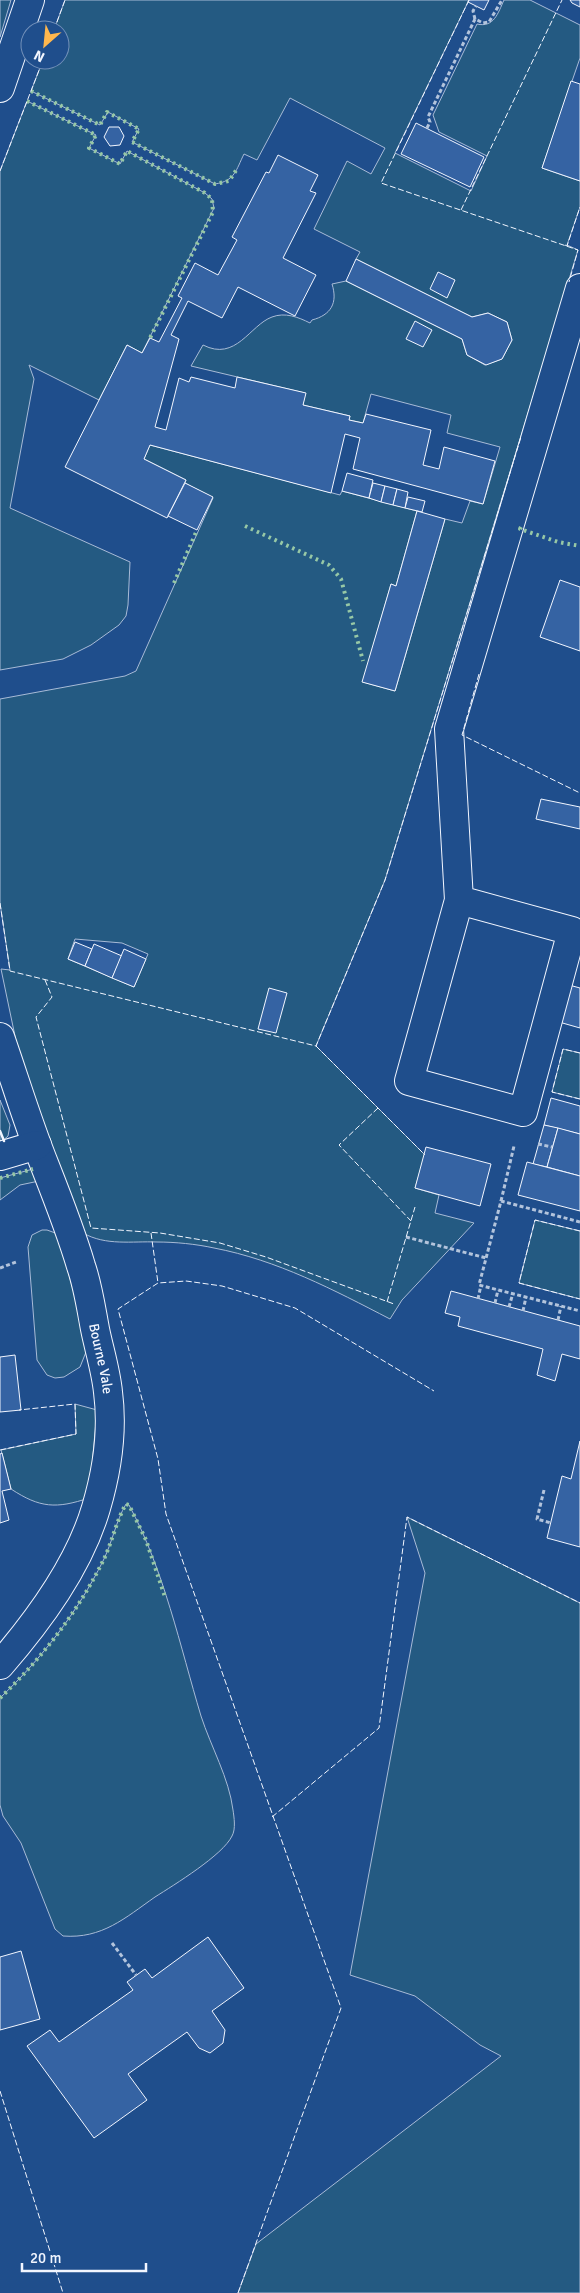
<svg xmlns="http://www.w3.org/2000/svg" width="580" height="2293" font-family="Signika,sans-serif">
<style>
.green{fill:#245a82;stroke:#a8bbd7;fill-rule:evenodd}
.building{fill:#3563a3;stroke:#f2f6ff}
.lines{fill:none;stroke-linecap:round;stroke-linejoin:round}
.minor-casing{stroke:#f2f6ff;stroke-width:30}
.path{stroke:#b3c4dc;stroke-width:3;stroke-dasharray:4 2.5;stroke-linecap:butt}
.minor{stroke:#1f4e8c;stroke-width:28}
.hedge{stroke:#97c8a6;stroke-width:4;stroke-dasharray:2.5 4;stroke-linecap:butt}
.fence{stroke:#f2f6ff;stroke-width:1;stroke-dasharray:6 2.5;stroke-linecap:butt}
.wall{stroke:#f2f6ff;stroke-width:2.5}
.labels{text-anchor:middle;dominant-baseline:central;stroke-width:4;stroke-linejoin:round;paint-order:stroke}
.street-label{font-size:14px;fill:#f2f6ff;stroke:#1f4e8c}
</style>
<rect width="100%" height="100%" fill="#1f4e8c"/>
<g class="green">
<path d="M 0,0 L 11,0 L 0,37 Z"/>
<path d="M 65,0 L 469,0 L 395,153 L 471,191 L 487,156 L 439,132 L 433,115 L 477,24 C 494,28 498,13 504,0 L 530,0 L 580,25 L 580,58 L 542,168 L 580,181 L 580,207 L 567,245 L 578,250 L 385,880 L 316,1046 L 425,1155 L 415,1188 L 439,1195 L 435,1213 L 474,1223 L 402,1300 L 390,1319 C 334,1290 277,1260 214,1248 C 196,1244 175,1242 157,1242 C 132,1241 106,1246 83,1233 L 25,1084 L 1,969 L 10,970 L 0,903 L 0,699 L 125,676 L 136,671 L 213,498 L 185,483 L 186,480 L 144,459 L 150,445 L 340,495 L 342,491 L 417,511 L 396,586 L 391,584 L 363,682 L 395,691 L 445,519 L 462,523 L 470,501 L 483,504 L 500,447 L 447,433 L 451,415 L 371,394 L 363,423 L 349,420 L 350,416 L 303,405 L 305,393 L 191,366 L 203,345 C 236,362 250,325 272,317 C 285,312 298,317 310,323 L 312,320 C 331,315 338,303 332,284 L 346,281 L 462,339 L 467,355 L 485,365 L 502,359 L 512,340 L 507,322 L 488,313 L 472,317 L 356,259 L 360,252 L 314,229 L 347,161 L 371,174 L 385,148 L 290,98 L 257,160 L 244,154 C 236,170 235,181 215,184 L 132,142 L 139,129 L 108,112 L 100,125 L 31,91 L 43,60 L 60,60 L 60,30 L 54,30 ZM 75,939 L 122,943 L 148,954 L 134,987 L 68,959 Z"/>
<path d="M 27,101 L 96,135 L 89,148 L 120,164 L 127,151 L 205,193 L 212,199 L 214,208 L 142,353 L 127,345 L 99,400 L 29,365 L 34,379 L 10,508 L 130,562 L 128,605 L 126,616 L 119,625 L 91,645 L 63,659 L 0,670 L 0,171 Z"/>
<path d="M 563,1049 L 580,1053 L 580,1099 L 552,1092 Z"/>
<path d="M 0,1100 L 10,1125 L 8,1136 L 0,1143 Z"/>
<path d="M 33,1169 L 39,1181 L 20,1185 L 0,1200 L 0,1178 Z"/>
<path d="M 535,1220 L 580,1231 L 580,1299 L 519,1283 Z"/>
<path d="M 42,1230 L 47,1230 L 58,1234 L 78,1308 L 86,1352 L 80,1367 L 64,1377 L 55,1378 L 47,1375 L 37,1360 L 28,1247 L 32,1235 Z"/>
<path d="M 75,1404 L 97,1410 L 89,1498 C 56,1509 40,1508 11,1489 L 1,1450 L 76,1434 Z"/>
<path d="M 126,1504 L 129,1505 C 164,1570 180,1646 201,1716 C 211,1747 229,1778 233,1810 C 234,1817 236,1829 232,1836 C 223,1855 174,1885 155,1897 C 125,1918 102,1939 63,1936 L 55,1929 L 21,1843 L 3,1816 L 0,1805 L 0,1698 C 42,1658 77,1613 103,1561 C 112,1543 116,1521 126,1504 Z"/>
<path d="M 407,1517 L 580,1603 L 580,2293 L 238,2293 L 256,2244 L 501,2056 L 480,2045 L 415,1996 L 350,1975 L 425,1573 Z"/>
</g>
<g class="building">
<path d="M 469,0 L 489,0 L 484,10 L 468,2 Z"/>
<path d="M 570,0 L 580,0 L 580,7 L 572,3 Z"/>
<path d="M 571,81 L 580,84 L 580,181 L 542,168 Z"/>
<path d="M 416,123 L 484,157 L 470,187 L 401,154 Z"/>
<path d="M 109,127 L 119,127 L 124,136 L 120,145 L 110,146 L 104,137 Z"/>
<path d="M 278,155 L 318,175 L 310,191 L 316,193 L 283,258 L 316,275 L 295,316 L 238,287 L 222,318 L 188,301 L 171,335 L 179,339 L 155,427 L 166,430 L 179,378 L 189,382 L 191,377 L 235,388 L 237,377 L 306,393 L 303,405 L 350,416 L 349,420 L 363,423 L 366,414 L 431,430 L 423,465 L 439,469 L 444,447 L 495,461 L 483,504 L 353,469 L 360,438 L 345,434 L 331,493 L 150,445 L 144,459 L 186,480 L 167,518 L 65,467 L 127,345 L 142,353 L 150,338 L 159,342 L 182,298 L 178,296 L 195,263 L 218,275 L 237,240 L 232,237 L 266,172 L 269,173 Z"/>
<path d="M 356,259 L 472,317 L 488,313 L 507,322 L 512,340 L 502,359 L 486,365 L 467,355 L 462,339 L 346,281 Z"/>
<path d="M 438,272 L 455,280 L 447,298 L 430,289 Z"/>
<path d="M 415,321 L 432,330 L 423,347 L 406,339 Z"/>
<path d="M 347,473 L 373,480 L 369,498 L 342,491 Z"/>
<path d="M 185,483 L 213,497 L 197,530 L 168,516 Z"/>
<path d="M 373,483 L 385,486 L 381,502 L 369,498 Z"/>
<path d="M 385,486 L 397,489 L 393,505 L 381,502 Z"/>
<path d="M 397,489 L 408,492 L 405,508 L 393,505 Z"/>
<path d="M 408,497 L 425,501 L 422,512 L 405,508 Z"/>
<path d="M 417,511 L 445,519 L 395,691 L 362,682 L 391,584 L 396,586 Z"/>
<path d="M 560,580 L 580,587 L 580,651 L 540,637 Z"/>
<path d="M 541,799 L 580,807 L 580,829 L 536,819 Z"/>
<path d="M 75,942 L 92,949 L 85,966 L 68,959 Z"/>
<path d="M 94,944 L 122,956 L 112,978 L 85,966 Z"/>
<path d="M 124,949 L 146,959 L 134,987 L 112,978 Z"/>
<path d="M 569,985 L 580,988 L 580,1028 L 559,1022 Z"/>
<path d="M 269,988 L 287,993 L 276,1033 L 258,1029 Z"/>
<path d="M 551,1098 L 580,1106 L 580,1134 L 544,1125 Z"/>
<path d="M 544,1125 L 558,1128 L 547,1167 L 533,1164 Z"/>
<path d="M 558,1128 L 580,1134 L 580,1176 L 547,1167 Z"/>
<path d="M 426,1147 L 491,1164 L 480,1206 L 415,1188 Z"/>
<path d="M 527,1162 L 580,1176 L 580,1211 L 518,1195 Z"/>
<path d="M 451,1291 L 580,1326 L 580,1359 L 562,1354 L 555,1381 L 537,1375 L 543,1349 L 458,1326 L 460,1317 L 445,1313 Z"/>
<path d="M 15,1355 L 21,1410 L 0,1412 L 0,1357 Z"/>
<path d="M 580,1441 L 580,1547 L 547,1538 L 562,1476 L 571,1479 Z"/>
<path d="M 2,1453 L 11,1489 L 2,1491 L 9,1520 L 0,1523 L 0,1454 Z"/>
<path d="M 208,1937 L 244,1988 L 212,2011 L 225,2030 L 223,2043 L 210,2053 L 199,2048 L 187,2032 L 128,2074 L 147,2100 L 94,2138 L 27,2046 L 50,2030 L 59,2042 L 133,1990 L 127,1982 L 145,1969 L 152,1978 Z"/>
<path d="M 21,1951 L 40,2019 L 0,2030 L 0,1957 Z"/>
</g>
<g class="lines">
<g class="minor-casing">
<g id="minor">
<path d="M 0,88 L 30,0"/>
<path d="M 459,900 L 572,931 L 523,1112 L 409,1081 L 459,900 L 449,729 L 580,288"/>
<path id="s1" d="M 0,1037 C 15,1080 28,1124 45,1166 C 58,1199 71,1232 81,1266 C 88,1286 91,1308 95,1329 C 99,1349 106,1371 108,1392 C 113,1430 107,1471 96,1508 C 79,1566 39,1620 0,1665"/>
<path d="M 0,1156 L 37,1145"/>
</g>
</g>
<g class="path">
<path d="M 475,19 L 473,11 L 476,6"/>
<path d="M 427,128 L 430,122 L 428,117 L 475,19 L 483,23 L 489,22 L 502,0"/>
<path d="M 538,1144 L 552,1147"/>
<path d="M 501,1201 L 514,1146"/>
<path d="M 580,1222 L 501,1201 L 479,1285 L 580,1311"/>
<path d="M 406,1237 L 486,1258"/>
<path d="M 0,1268 L 16,1262"/>
<path d="M 478,1299 L 481,1285"/>
<path d="M 495,1303 L 498,1290"/>
<path d="M 509,1307 L 513,1293"/>
<path d="M 523,1311 L 526,1297"/>
<path d="M 558,1320 L 561,1306"/>
<path d="M 544,1490 L 537,1519 L 551,1523"/>
<path d="M 112,1943 L 136,1975"/>
</g>
<use href="#minor" class="minor"/>
<g class="hedge">
<path d="M 31,91 L 100,125 L 107,112 L 139,129 L 132,142 L 211,182 L 215,184 L 229,181 L 237,169"/>
<path d="M 27,101 L 96,135 L 89,148 L 120,164 L 127,151 L 205,193 L 212,199 L 213,212 L 150,338"/>
<path d="M 245,526 L 329,565 L 341,579 L 363,661"/>
<path d="M 521,527 L 520,529 L 558,542 L 580,546"/>
<path d="M 174,583 L 197,530"/>
<path d="M 0,1178 L 33,1169"/>
<path d="M 0,1698 C 42,1658 77,1613 103,1561 C 112,1543 116,1521 126,1504 L 129,1505 L 146,1540 L 165,1597"/>
</g>
<g class="fence">
<path d="M 469,0 L 381,183 L 578,250 L 569,282"/>
<path d="M 54,30 L 65,0"/>
<path d="M 0,171 L 43,60"/>
<path d="M 461,210 L 562,0"/>
<path d="M 565,245 L 567,246 L 580,207"/>
<path d="M 479,674 L 462,735 L 580,793"/>
<path d="M 0,903 L 10,971 L 316,1046 L 385,880 L 521,437"/>
<path d="M 45,980 L 52,997 L 36,1017 L 91,1228 L 160,1233 L 220,1243 L 266,1257 L 394,1304"/>
<path d="M 316,1046 L 425,1155"/>
<path d="M 580,1053 L 563,1049 L 552,1092 L 580,1099"/>
<path d="M 378,1108 L 339,1145 L 411,1221"/>
<path d="M 580,1231 L 535,1220 L 519,1283 L 580,1299"/>
<path d="M 151,1233 L 158,1283"/>
<path d="M 387,1302 L 415,1207"/>
<path d="M 0,1450 L 76,1434 L 75,1404 L 19,1410"/>
<path d="M 272,1817 L 379,1728 L 407,1517 L 580,1603"/>
<path d="M 0,2091 L 63,2293"/>
<path d="M 238,2293 L 341,2008 L 166,1514 L 158,1459 L 118,1309 L 158,1283 L 186,1281 L 222,1286 L 295,1308 L 434,1391"/>
</g>
<path class="wall" d="M 0,1131 L 4,1141"/>
</g>
<g class="labels">
<g class="street-label">
<text stroke="none"><textPath href="#s1" startOffset="338">Bourne Vale</textPath></text>
</g>
</g>
<g transform="translate(45 45) rotate(207)"><circle r="24" fill="#1f4e8c" stroke="#7391ba"/>
<path d="M0-4L9 19L0 12L-9 19Z" fill="#ffb74d"/>
<text y="-8" font-size="14" font-weight="bold" text-anchor="middle" fill="#f2f6ff">N</text>
</g>
<path d="M22 2263v8h124v-8" fill="none" stroke="#f2f6ff" stroke-width="2.5"/>
<text x="30" y="2263" font-size="15" fill="#f2f6ff" stroke="#1f4e8c" stroke-width="4" paint-order="stroke">20 m</text>
</svg>
